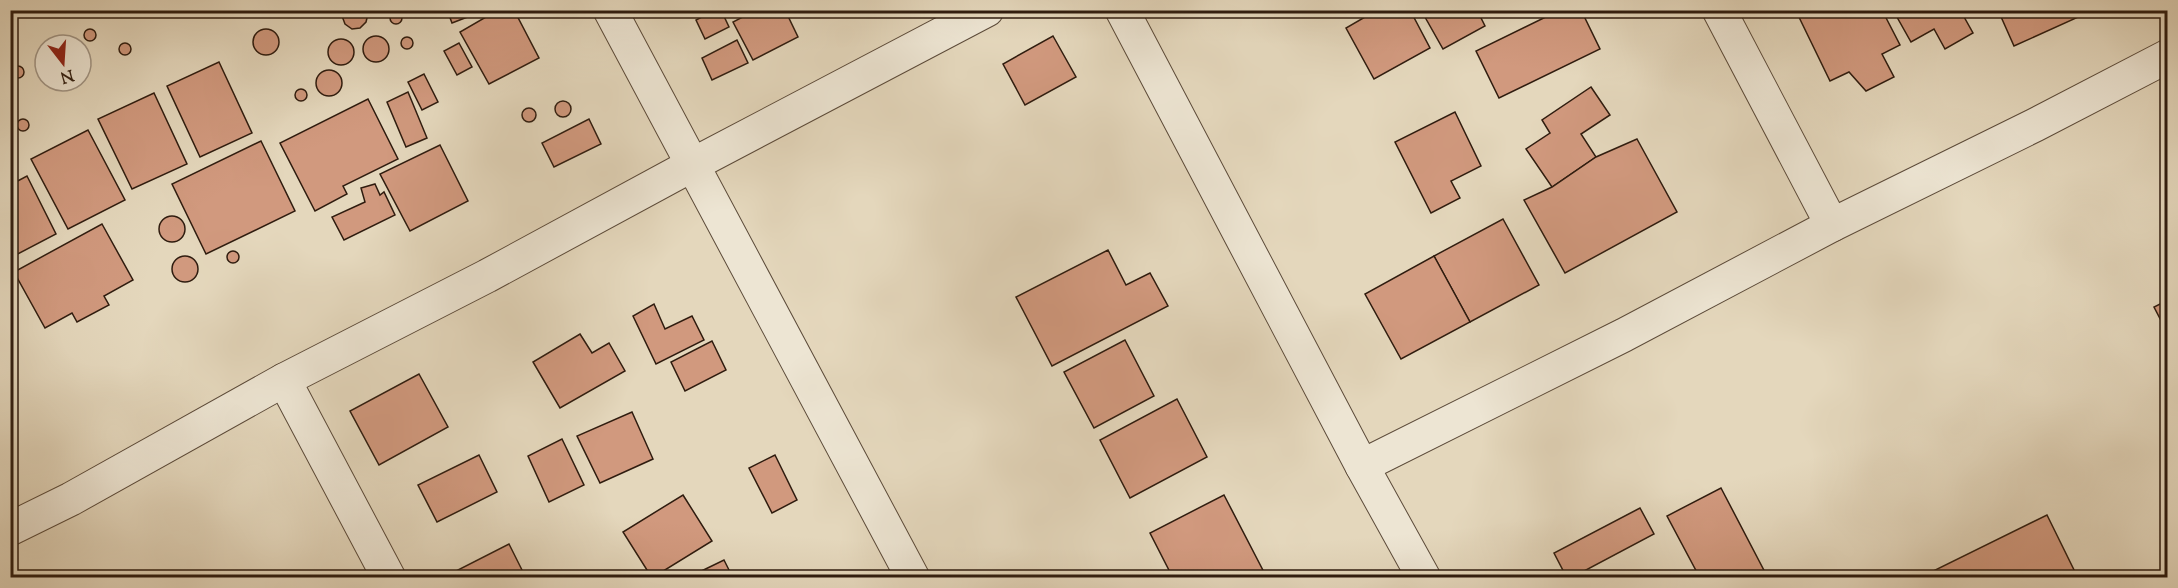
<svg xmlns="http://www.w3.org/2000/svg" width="2178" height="588" font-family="'Sorts Mill Goudy',serif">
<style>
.building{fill:#d1997e;stroke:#2f1c0f;stroke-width:1.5}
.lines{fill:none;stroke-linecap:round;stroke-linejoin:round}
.street-casing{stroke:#5c4b3a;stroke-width:35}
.street{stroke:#ede5d3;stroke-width:33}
</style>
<rect width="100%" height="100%" fill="#e4d7bc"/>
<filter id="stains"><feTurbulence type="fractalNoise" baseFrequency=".00333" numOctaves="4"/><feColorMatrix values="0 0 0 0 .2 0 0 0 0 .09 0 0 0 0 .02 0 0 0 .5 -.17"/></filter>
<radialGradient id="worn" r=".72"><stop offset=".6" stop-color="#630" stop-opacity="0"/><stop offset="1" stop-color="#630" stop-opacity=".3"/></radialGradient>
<g class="building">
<path d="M 343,10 L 367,10 L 368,14 L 366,22 L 360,28 L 352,29 L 345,24 L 342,16 Z"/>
<path d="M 447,10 L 467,10 L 470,16 L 452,23 Z"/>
<path d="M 498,10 L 514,10 L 539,58 L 489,84 L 460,32 Z"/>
<path d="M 715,10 L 721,10 L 729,27 L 705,39 L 696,20 Z"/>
<path d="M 756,10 L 785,10 L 798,37 L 753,60 L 733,22 Z"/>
<path d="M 1377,10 L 1410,10 L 1430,48 L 1374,79 L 1346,28 Z"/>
<path d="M 1421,10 L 1477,10 L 1485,26 L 1443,49 Z"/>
<path d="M 1560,10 L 1581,10 L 1600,49 L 1499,98 L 1476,51 Z"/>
<path d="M 1882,10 L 1900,45 L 1882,54 L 1894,77 L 1866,91 L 1849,72 L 1830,81 L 1796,11 Z"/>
<path d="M 1893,10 L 1971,10 L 1963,15 L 1973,33 L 1945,49 L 1934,29 L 1911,42 Z"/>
<path d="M 1998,10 L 2083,10 L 2085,14 L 2014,46 Z"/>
<circle cx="396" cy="18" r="6"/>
<circle cx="90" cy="35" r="6"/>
<circle cx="266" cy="42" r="13"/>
<path d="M 1053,36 L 1076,77 L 1025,105 L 1003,64 Z"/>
<circle cx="376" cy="49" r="13"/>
<circle cx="407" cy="43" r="6"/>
<circle cx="341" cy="52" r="13"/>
<path d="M 737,40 L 748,63 L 712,80 L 702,58 Z"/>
<circle cx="125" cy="49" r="6"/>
<path d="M 459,43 L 472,67 L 457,75 L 444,51 Z"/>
<path d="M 219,62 L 252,133 L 200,157 L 167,86 Z"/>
<circle cx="18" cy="72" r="6"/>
<circle cx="329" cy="83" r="13"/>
<path d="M 424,74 L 438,102 L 422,110 L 408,82 Z"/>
<path d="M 1591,87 L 1610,115 L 1581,134 L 1596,157 L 1552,187 L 1526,149 L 1550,133 L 1542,120 Z"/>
<circle cx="301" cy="95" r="6"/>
<path d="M 408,92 L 427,138 L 406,147 L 387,102 Z"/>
<path d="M 154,93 L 187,164 L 132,189 L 98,119 Z"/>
<path d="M 368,99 L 398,159 L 343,186 L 347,194 L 315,211 L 280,143 Z"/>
<circle cx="563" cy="109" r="8"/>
<circle cx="529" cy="115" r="7"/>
<path d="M 1455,112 L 1481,166 L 1451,181 L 1460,198 L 1431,213 L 1395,142 Z"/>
<circle cx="23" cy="125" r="6"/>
<path d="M 589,119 L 601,144 L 554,167 L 542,143 Z"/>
<path d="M 88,130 L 125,200 L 68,229 L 31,159 Z"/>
<path d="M 1637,139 L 1677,212 L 1565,273 L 1524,200 L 1552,187 L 1596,157 Z"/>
<path d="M 261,141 L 295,211 L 206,254 L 172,184 Z"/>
<path d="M 440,145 L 468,201 L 410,231 L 380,174 Z"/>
<path d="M 27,176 L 56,234 L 10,258 L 10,185 Z"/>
<path d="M 375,184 L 380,195 L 384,192 L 395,215 L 344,240 L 332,217 L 365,202 L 361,188 Z"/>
<circle cx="172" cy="229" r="13"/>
<path d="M 1503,219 L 1539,285 L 1470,322 L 1434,256 Z"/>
<path d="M 102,224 L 133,280 L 104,296 L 109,305 L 77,322 L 72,313 L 45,328 L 14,272 Z"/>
<path d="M 1108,250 L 1126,285 L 1150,273 L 1168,306 L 1052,366 L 1016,297 Z"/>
<circle cx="233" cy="257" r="6"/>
<path d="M 1434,256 L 1470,322 L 1401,359 L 1365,294 Z"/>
<circle cx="185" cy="269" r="13"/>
<path d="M 2168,300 L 2168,334 L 2154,307 Z"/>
<path d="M 654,304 L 665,329 L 692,316 L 704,340 L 656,364 L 633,316 Z"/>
<path d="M 580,334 L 592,353 L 609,343 L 625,371 L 560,408 L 533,362 Z"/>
<path d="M 1125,340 L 1154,396 L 1094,428 L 1064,372 Z"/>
<path d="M 712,341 L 726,370 L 685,391 L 671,362 Z"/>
<path d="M 419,374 L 448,427 L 379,465 L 350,411 Z"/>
<path d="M 1177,399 L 1207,457 L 1130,498 L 1100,440 Z"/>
<path d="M 632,412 L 653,459 L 600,483 L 577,436 Z"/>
<path d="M 562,439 L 584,485 L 549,502 L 528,456 Z"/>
<path d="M 479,455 L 497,492 L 437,522 L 418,485 Z"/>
<path d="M 775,455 L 797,500 L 772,513 L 749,468 Z"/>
<path d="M 1721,488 L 1768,578 L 1700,578 L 1667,516 Z"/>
<path d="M 683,495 L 712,541 L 652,578 L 623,532 Z"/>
<path d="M 1224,495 L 1267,578 L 1173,578 L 1150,533 Z"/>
<path d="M 1640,508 L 1654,534 L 1571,578 L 1567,578 L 1554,553 Z"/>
<path d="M 2047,515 L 2078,578 L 1924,578 L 1923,576 Z"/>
<path d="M 509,544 L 526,578 L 455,578 L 452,573 Z"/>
<path d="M 724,560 L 733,578 L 687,578 Z"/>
</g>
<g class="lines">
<g class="street-casing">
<g id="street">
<path d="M 610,10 L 913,578"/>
<path d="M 1122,10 L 1362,466 L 1424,578"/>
<path d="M 1719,10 L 1832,225"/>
<path d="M 284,380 L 389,578"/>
<path d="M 1362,466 L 1624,335 L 1832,225 L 2035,125 L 2168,56"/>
<path d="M 10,529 L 71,499 L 284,380 L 487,276 L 692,165 L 987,10"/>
</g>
</g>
<use href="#street" class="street"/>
</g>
<rect width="2178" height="588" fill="none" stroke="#e4d7bc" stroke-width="36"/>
<rect x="12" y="12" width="2154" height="564" fill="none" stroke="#2f1c0f" stroke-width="3"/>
<rect x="18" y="18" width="2142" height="552" fill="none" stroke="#2f1c0f" stroke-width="1.5"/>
<g transform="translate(63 63) rotate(163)"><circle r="28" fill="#ede5d3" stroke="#a19585" stroke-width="1.5"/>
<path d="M0-4.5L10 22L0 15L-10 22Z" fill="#8f2418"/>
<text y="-9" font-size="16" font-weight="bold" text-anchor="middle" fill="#2f1c0f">N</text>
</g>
<rect width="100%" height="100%" filter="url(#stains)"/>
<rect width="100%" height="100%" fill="url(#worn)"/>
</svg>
